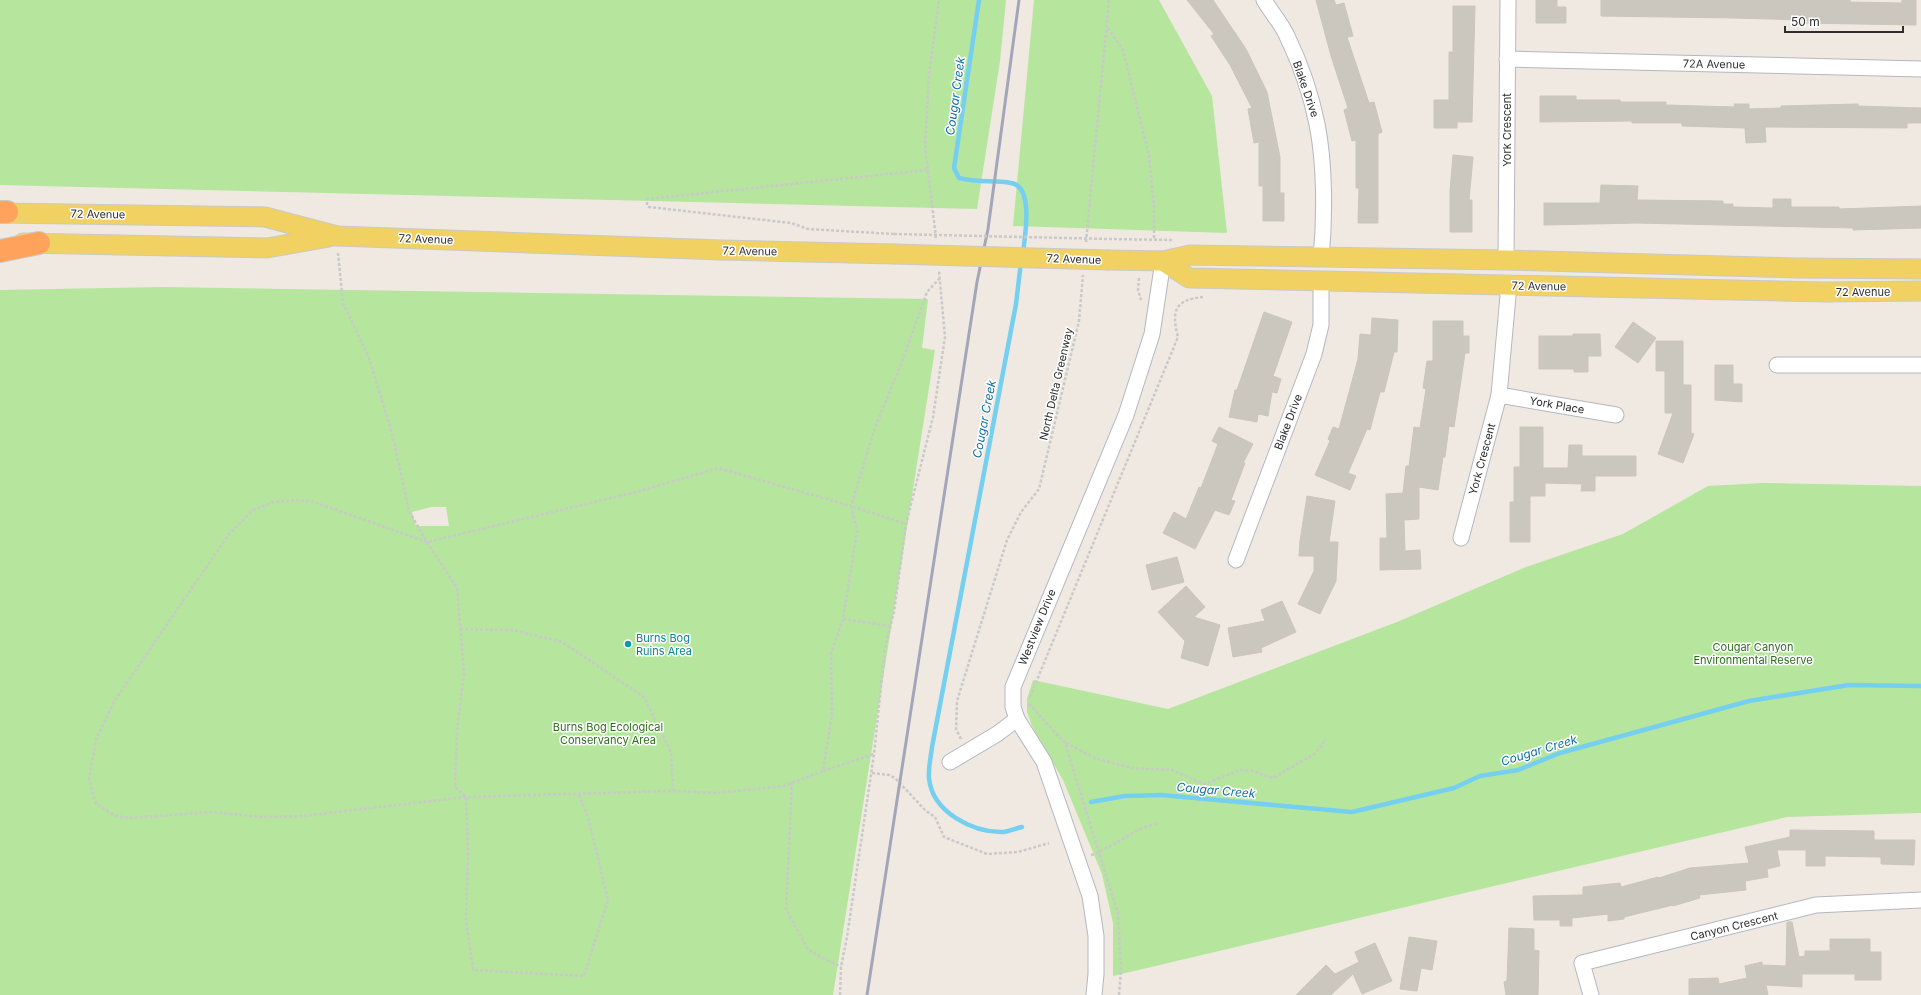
<svg xmlns="http://www.w3.org/2000/svg" width="1921" height="995" font-family="Inter,sans-serif">
<style>
.green{fill:#b6e59e;fill-rule:evenodd}
.lines{fill:none;stroke-linecap:round;stroke-linejoin:round}
.stream{stroke:#75cff0;stroke-width:4.5}
.building{fill:#cbc7bf;stroke:#cbc5ba}
.minor-casing{stroke:#b4b7c1;stroke-width:17}
.major-casing{stroke:#c9c9c9;stroke-width:21}
.highway-casing{stroke:#c9c9c9;stroke-width:24}
.path{stroke:#c9c9c9;stroke-width:2.5;stroke-dasharray:3 2;stroke-linecap:butt}
.minor{stroke:#fff;stroke-width:15}
.major{stroke:#f2d163;stroke-width:19}
.highway{stroke:#ffa35c;stroke-width:22}
.rail{stroke:#a3a6b8;stroke-width:3}
.major-bridge-casing{stroke:#c9c9c9;stroke-width:21;stroke-linecap:butt}
.path-bridge{stroke:#c9c9c9;stroke-width:2.5;stroke-dasharray:3 2;stroke-linecap:butt}
.major-bridge{stroke:#f2d163;stroke-width:19}
.culture-dot{fill:#0f9aa8;stroke:#fff;stroke-width:1.5}
.labels{text-anchor:middle;dominant-baseline:central;stroke-width:3;stroke-linejoin:round;paint-order:stroke}
.street-label{font-size:11px;fill:#2e2e2e;stroke:#fff}
.culture-label{font-size:11px;fill:#0d838f;stroke:#fff;text-anchor:start}
.park-label{font-size:11px;fill:#2c6e1b;stroke:#fff}
.water-label{font-size:12px;font-style:italic;fill:#0d6fa3;stroke:#fff}
</style>
<rect width="100%" height="100%" fill="#efe9e1"/>
<g class="green">
<path d="M 0,0 L 1006,0 L 1000,61 L 977,209 L 0,185 Z"/>
<path d="M 1034,0 L 1159,0 L 1212,96 L 1227,233 L 1013,226 Z"/>
<path d="M 163,287 L 928,299 L 922,348 L 935,350 L 833,995 L 0,995 L 0,290 ZM 431,507 L 446,507 L 449,526 L 416,526 L 412,512 Z"/>
<path d="M 1763,483 L 1921,486 L 1921,813 L 1787,817 L 1113,976 L 1113,923 L 1102,874 L 1063,780 L 1032,726 L 1027,712 L 1027,699 L 1033,680 L 1168,709 L 1397,622 L 1526,567 L 1623,534 L 1708,486 Z"/>
</g>
<g class="lines">
<g class="stream">
<path d="M 979,0 L 954,168 L 959,178 C 977,183 994,180 1011,183 C 1034,186 1025,236 1023,253"/>
<path d="M 1021,262 L 1016,304 L 932,747 C 931,757 928,768 929,778 C 932,812 973,833 1004,832 C 1010,831 1017,828 1022,827"/>
<path d="M 1091,802 L 1125,796 L 1161,795 L 1352,812 L 1454,788 L 1480,776 L 1518,770 L 1560,753 L 1749,701 L 1849,685 L 1921,686"/>
</g>
</g>
<g class="building">
<path d="M 1187,0 L 1213,0 L 1246,49 L 1267,92 L 1280,157 L 1280,193 L 1284,193 L 1284,221 L 1263,221 L 1263,186 L 1259,186 L 1259,142 L 1254,143 L 1248,109 L 1252,108 L 1230,65 L 1211,36 L 1214,34 Z"/>
<path d="M 1316,0 L 1334,0 L 1336,5 L 1344,3 L 1353,36 L 1347,37 L 1369,103 L 1374,102 L 1382,132 L 1378,134 L 1378,223 L 1358,223 L 1359,188 L 1356,188 L 1356,140 L 1352,141 L 1344,110 L 1348,108 L 1331,56 Z"/>
<path d="M 1536,0 L 1557,0 L 1557,7 L 1566,7 L 1566,23 L 1536,23 Z"/>
<path d="M 1601,0 L 1850,0 L 1850,2 L 1902,3 L 1902,0 L 1916,0 L 1916,25 L 1802,23 L 1802,20 L 1735,18 L 1601,16 Z"/>
<path d="M 1453,6 L 1475,6 L 1472,122 L 1457,122 L 1457,128 L 1434,128 L 1434,100 L 1449,100 L 1449,52 L 1453,52 Z"/>
<path d="M 1540,96 L 1576,96 L 1576,100 L 1620,100 L 1620,102 L 1666,102 L 1666,105 L 1735,107 L 1734,104 L 1749,104 L 1749,109 L 1781,108 L 1781,106 L 1858,104 L 1858,106 L 1921,108 L 1921,123 L 1907,123 L 1907,128 L 1765,127 L 1766,142 L 1746,143 L 1745,128 L 1682,126 L 1682,123 L 1632,123 L 1632,121 L 1540,122 Z"/>
<path d="M 1453,155 L 1473,157 L 1469,200 L 1472,200 L 1472,232 L 1450,232 L 1450,191 Z"/>
<path d="M 1601,185 L 1638,186 L 1637,200 L 1723,201 L 1723,204 L 1733,204 L 1733,207 L 1773,208 L 1773,199 L 1791,199 L 1791,207 L 1839,207 L 1839,209 L 1921,206 L 1921,228 L 1853,230 L 1853,228 L 1637,223 L 1544,225 L 1544,203 L 1600,203 Z"/>
<path d="M 1264,312 L 1292,322 L 1273,376 L 1281,379 L 1277,393 L 1272,392 L 1268,416 L 1258,414 L 1257,422 L 1229,417 L 1235,390 L 1237,390 Z"/>
<path d="M 1372,318 L 1398,320 L 1397,352 L 1394,352 L 1384,392 L 1380,392 L 1370,430 L 1367,429 L 1348,473 L 1356,476 L 1350,490 L 1315,475 L 1330,441 L 1328,439 L 1333,427 L 1339,429 L 1358,359 L 1360,334 L 1371,335 Z"/>
<path d="M 1433,321 L 1463,321 L 1463,336 L 1469,336 L 1469,353 L 1465,353 L 1454,427 L 1449,426 L 1445,457 L 1443,457 L 1438,490 L 1419,487 L 1419,519 L 1404,520 L 1405,551 L 1420,550 L 1421,569 L 1380,570 L 1380,538 L 1387,538 L 1386,494 L 1403,493 L 1406,466 L 1409,466 L 1414,427 L 1420,428 L 1426,389 L 1423,388 L 1427,361 L 1433,361 Z"/>
<path d="M 1633,322 L 1656,338 L 1638,363 L 1615,347 Z"/>
<path d="M 1573,334 L 1600,334 L 1601,356 L 1588,356 L 1588,372 L 1574,372 L 1574,369 L 1539,369 L 1539,336 L 1573,336 Z"/>
<path d="M 1656,341 L 1683,341 L 1683,385 L 1691,385 L 1691,433 L 1694,434 L 1683,463 L 1658,454 L 1673,413 L 1665,413 L 1665,371 L 1656,371 Z"/>
<path d="M 1715,365 L 1733,365 L 1733,384 L 1742,384 L 1742,402 L 1715,400 Z"/>
<path d="M 1219,427 L 1253,444 L 1243,463 L 1245,463 L 1231,500 L 1235,501 L 1229,515 L 1215,510 L 1195,549 L 1163,533 L 1174,512 L 1186,519 L 1199,487 L 1201,488 L 1218,444 L 1212,441 Z"/>
<path d="M 1520,427 L 1543,427 L 1543,468 L 1568,468 L 1569,445 L 1582,445 L 1582,456 L 1636,456 L 1636,476 L 1595,476 L 1595,491 L 1581,491 L 1582,484 L 1545,483 L 1545,496 L 1530,496 L 1530,542 L 1510,542 L 1510,502 L 1514,502 L 1514,467 L 1520,467 Z"/>
<path d="M 1307,496 L 1335,501 L 1329,542 L 1338,542 L 1336,581 L 1320,614 L 1298,604 L 1314,571 L 1314,556 L 1299,556 L 1300,541 Z"/>
<path d="M 1177,557 L 1184,582 L 1152,590 L 1146,565 Z"/>
<path d="M 1186,586 L 1205,607 L 1194,617 L 1220,625 L 1208,666 L 1181,658 L 1185,641 L 1158,612 Z"/>
<path d="M 1282,601 L 1296,632 L 1261,648 L 1262,652 L 1233,657 L 1228,628 L 1265,621 L 1261,610 Z"/>
<path d="M 1790,830 L 1874,831 L 1874,840 L 1915,840 L 1914,865 L 1881,864 L 1881,857 L 1825,856 L 1825,866 L 1806,866 L 1806,850 L 1777,850 L 1780,866 L 1767,869 L 1768,877 L 1745,881 L 1746,890 L 1699,895 L 1700,898 L 1673,906 L 1673,905 L 1624,917 L 1624,919 L 1608,921 L 1608,914 L 1572,918 L 1572,926 L 1560,926 L 1560,920 L 1534,920 L 1533,896 L 1583,895 L 1583,887 L 1620,883 L 1621,887 L 1658,877 L 1659,878 L 1690,868 L 1749,863 L 1745,847 L 1790,837 Z"/>
<path d="M 1787,922 L 1792,922 L 1799,957 L 1805,956 L 1805,951 L 1830,951 L 1830,939 L 1870,939 L 1870,952 L 1881,952 L 1881,980 L 1855,980 L 1855,974 L 1802,974 L 1802,987 L 1766,985 L 1768,995 L 1689,995 L 1689,979 L 1718,978 L 1719,984 L 1747,978 L 1745,966 L 1762,962 L 1762,965 L 1786,966 Z"/>
<path d="M 1509,928 L 1534,929 L 1534,950 L 1539,951 L 1538,995 L 1506,995 L 1504,982 L 1507,981 Z"/>
<path d="M 1409,937 L 1437,941 L 1432,970 L 1421,968 L 1417,991 L 1400,989 Z"/>
<path d="M 1375,943 L 1392,981 L 1362,994 L 1353,974 L 1331,995 L 1296,995 L 1326,965 L 1335,974 L 1359,962 L 1355,952 Z"/>
</g>
<g class="lines">
<g class="minor-casing">
<g id="minor">
<path d="M 1264,0 C 1271,12 1281,23 1287,36 C 1300,63 1311,94 1317,124 C 1325,164 1325,217 1321,258"/>
<path d="M 1507,59 L 1921,69"/>
<path d="M 1506,260 L 1508,0"/>
<path d="M 1777,365 L 1921,365"/>
<path d="M 1499,395 L 1616,415"/>
<path d="M 1461,538 L 1499,395 L 1508,296 L 1506,285"/>
<path d="M 1236,560 L 1314,354 L 1321,325 L 1321,281"/>
<path d="M 950,762 L 997,734 L 1017,719"/>
<path d="M 1094,995 L 1096,974 L 1096,936 L 1090,896 L 1044,762 L 1017,719 L 1013,707 L 1013,687 L 1126,415 L 1152,334 L 1163,261"/>
<path d="M 1591,995 L 1582,963 L 1816,905 L 1921,900"/>
</g>
</g>
<g class="major-casing">
<g id="major">
<path d="M 0,213 L 265,217 L 337,236 L 721,250 L 894,254"/>
<path d="M 23,243 L 267,248 L 329,237"/>
<path d="M 1109,260 L 1163,261 L 1190,255 L 1506,260 L 1797,268 L 1921,269"/>
<path d="M 1163,261 L 1189,278 L 1825,292 L 1921,291"/>
</g>
</g>
<g class="highway-casing">
<g id="highway">
<path d="M 0,212 L 7,212"/>
<path d="M 0,251 L 39,243"/>
</g>
</g>
<g class="path">
<path d="M 1108,28 L 1123,50 L 1149,156 L 1154,208 L 1154,239"/>
<path d="M 894,234 L 808,229 L 791,223 L 649,207 L 647,205 L 647,199 L 927,170"/>
<path d="M 936,238 L 925,146 L 929,75 L 939,0"/>
<path d="M 1109,239 L 1173,240"/>
<path d="M 1086,242 L 1109,0"/>
<path d="M 338,253 L 343,303 L 369,358 L 392,433 L 409,511 L 427,542"/>
<path d="M 1139,278 L 1138,290 L 1141,300"/>
<path d="M 427,542 L 314,502 L 298,500 L 273,502 L 253,510 L 229,534 L 115,700 L 96,740 L 89,779 L 96,804 L 115,816 L 131,818 L 211,812 L 263,817 L 302,816 L 466,797 L 673,791 L 716,793 L 784,786 L 823,771 L 832,714 L 831,653 L 843,619 L 857,531 L 851,506 L 906,524"/>
<path d="M 843,619 L 890,626"/>
<path d="M 460,629 L 512,630 L 562,642 L 644,697 L 671,752 L 673,791"/>
<path d="M 1030,697 L 1178,337 C 1171,310 1175,300 1203,297"/>
<path d="M 1029,704 L 1065,743 L 1118,914 L 1121,969 L 1119,995"/>
<path d="M 961,739 L 956,729 L 957,701 L 1007,540 L 1021,512 L 1039,489 L 1079,321 L 1083,275"/>
<path d="M 1066,743 L 1095,758 L 1131,768 L 1172,770 L 1204,784 L 1240,770 L 1253,771 L 1273,778 L 1316,753 L 1326,739"/>
<path d="M 823,771 L 874,754"/>
<path d="M 872,773 L 889,775 L 895,778 L 926,811 L 935,817 L 944,837 L 987,854 L 1018,852 L 1049,843"/>
<path d="M 792,782 L 786,909 L 808,950 L 841,967"/>
<path d="M 579,795 L 588,817 L 608,900 L 584,976 L 473,970 L 466,920 L 468,852 L 466,797 L 455,787 L 457,730 L 464,673 L 457,588 L 427,542 L 636,492 L 718,468 L 851,506 L 875,428 L 903,359 L 927,292 L 940,278"/>
<path d="M 1091,855 L 1098,853 L 1142,828 L 1159,823"/>
<path d="M 840,995 L 841,967 L 847,937 L 874,754 L 885,648 L 894,612 L 906,524 L 933,417 L 945,337 L 939,271"/>
</g>
<use href="#minor" class="minor"/>
<use href="#major" class="major"/>
<use href="#highway" class="highway"/>
<path class="rail" d="M 867,995 L 977,282 L 988,229 L 1019,0"/>
<g class="major-bridge-casing">
<path id="major-bridge" d="M 894,254 L 1109,260"/>
</g>
<path class="path-bridge" d="M 894,234 L 1109,239"/>
<use href="#major-bridge" class="major-bridge"/>
</g>
<circle class="culture-dot" cx="628" cy="644" r="4"/>
<g class="labels">
<g class="street-label">
<text transform="translate(1714 64) rotate(1)">72A Avenue</text>
<text transform="translate(1306 89) rotate(71)">Blake Drive</text>
<text transform="translate(1507 130) rotate(-90)">York Crescent</text>
<text transform="translate(98 214) rotate(1)">72 Avenue</text>
<text transform="translate(426 239) rotate(2)">72 Avenue</text>
<text transform="translate(750 251) rotate(1)">72 Avenue</text>
<text transform="translate(1074 259) rotate(2)">72 Avenue</text>
<text transform="translate(1539 286) rotate(1)">72 Avenue</text>
<text x="1863" y="292">72 Avenue</text>
<text transform="translate(1056 384) rotate(-77)">North Delta Greenway</text>
<text transform="translate(1557 405) rotate(10)">York Place</text>
<text transform="translate(1288 422) rotate(-69)">Blake Drive</text>
<text transform="translate(1482 459) rotate(-75)">York Crescent</text>
<text transform="translate(1037 627) rotate(-68)">Westview Drive</text>
<text transform="translate(1734 926) rotate(-14)">Canyon Crescent</text>
</g>
<g class="culture-label">
<text x="636" y="638">Burns Bog<tspan x="636" dy="13">Ruins Area</tspan></text>
</g>
<g class="park-label">
<text x="1753" y="647">Cougar Canyon<tspan x="1753" dy="13">Environmental Reserve</tspan></text>
<text x="608" y="727">Burns Bog Ecological<tspan x="608" dy="13">Conservancy Area</tspan></text>
</g>
<g class="water-label">
<text transform="translate(955 96) rotate(-82)">Cougar Creek</text>
<text transform="translate(984 419) rotate(-79)">Cougar Creek</text>
<text transform="translate(1539 750) rotate(-17)">Cougar Creek</text>
<text transform="translate(1216 790) rotate(5)">Cougar Creek</text>
</g>
</g>
<path d="M1785 26v6h118v-6" fill="none" stroke="#2e2e2e" stroke-width="2"/>
<text x="1791" y="26" font-size="12" fill="#2e2e2e" stroke="#ffffff" stroke-width="3" paint-order="stroke">50 m</text>
</svg>
